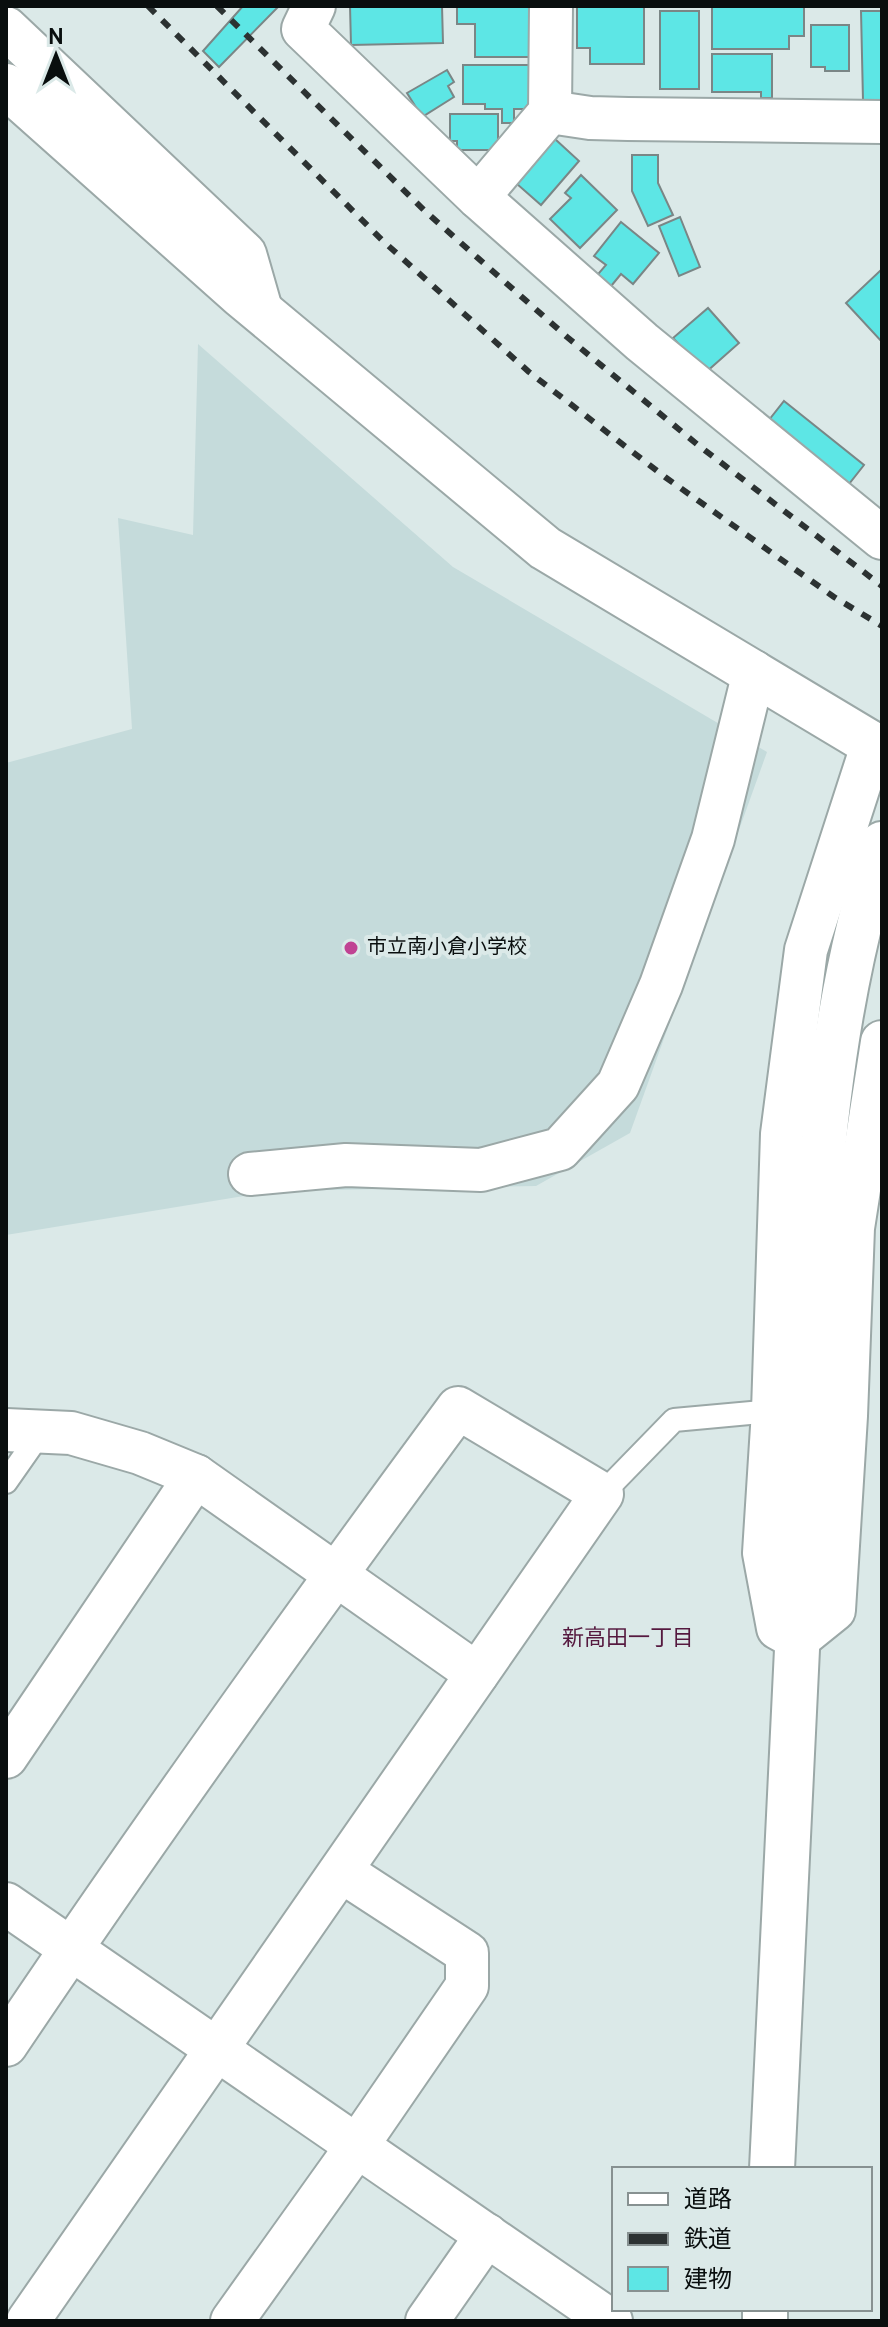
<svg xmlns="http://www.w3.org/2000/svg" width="888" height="2327" font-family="Overpass,'Noto Sans JP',sans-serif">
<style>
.built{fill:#c5dbdb}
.building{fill:#5de6e5;stroke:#7a8686;stroke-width:2}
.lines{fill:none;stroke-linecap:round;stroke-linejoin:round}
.service-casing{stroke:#9ba8a7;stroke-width:26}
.minor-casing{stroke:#9ba8a7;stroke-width:46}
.tertiary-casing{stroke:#9ba8a7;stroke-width:48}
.service{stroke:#fff;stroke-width:22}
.minor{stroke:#fff;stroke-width:42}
.tertiary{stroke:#fff;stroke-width:44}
.rail{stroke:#2c3232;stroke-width:6;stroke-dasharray:10 10;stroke-linecap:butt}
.poi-dot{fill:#c04393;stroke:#dbe9e8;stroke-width:3}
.labels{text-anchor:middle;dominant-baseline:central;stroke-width:8;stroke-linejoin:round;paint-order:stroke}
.poi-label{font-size:20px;fill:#090e0e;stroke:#dbe9e8;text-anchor:start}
.neighbourhood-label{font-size:22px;fill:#55193f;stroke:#dbe9e8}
</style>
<rect width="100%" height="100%" fill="#dbe9e8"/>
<path class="built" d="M 198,344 L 453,567 L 767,752 L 630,1133 L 536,1186 L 274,1191 L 6,1235 L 6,763 L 132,729 L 118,518 L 193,535 Z"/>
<g class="building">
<path d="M 243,6 L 279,6 L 219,67 L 203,51 Z"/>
<path d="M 350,6 L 442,6 L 443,43 L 351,45 Z"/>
<path d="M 457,6 L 530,6 L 529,57 L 475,57 L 475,24 L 457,24 Z"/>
<path d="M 577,6 L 644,6 L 644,64 L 590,64 L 590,48 L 577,48 Z"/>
<path d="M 712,6 L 804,6 L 804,36 L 789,36 L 789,49 L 712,49 Z"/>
<rect x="660" y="11" width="39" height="78"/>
<path d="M 861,11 L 882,11 L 882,100 L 863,100 Z"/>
<path d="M 811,25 L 849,25 L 849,71 L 825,71 L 825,67 L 811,67 Z"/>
<path d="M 712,54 L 772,54 L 772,98 L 761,98 L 761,92 L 712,92 Z"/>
<path d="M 463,65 L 529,65 L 529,109 L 514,109 L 514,123 L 502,123 L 502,109 L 485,109 L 485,104 L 463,104 Z"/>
<path d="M 447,70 L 454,82 L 448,86 L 454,97 L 422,117 L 407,93 Z"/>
<path d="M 450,114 L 498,114 L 498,150 L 457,150 L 457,141 L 450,141 Z"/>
<path d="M 555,139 L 579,161 L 541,205 L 517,184 Z"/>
<path d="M 632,155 L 658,155 L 658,183 L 673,215 L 648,226 L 632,191 Z"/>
<path d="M 581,175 L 617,210 L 580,248 L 550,219 L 571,198 L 565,193 Z"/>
<path d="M 680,217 L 700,267 L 679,276 L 659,226 Z"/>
<path d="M 621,222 L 659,253 L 633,284 L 621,274 L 607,291 L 593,280 L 606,265 L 594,256 Z"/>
<path d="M 882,269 L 882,342 L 846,303 Z"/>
<path d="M 708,308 L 739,343 L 705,373 L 673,338 Z"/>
<path d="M 784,401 L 864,465 L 845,489 L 765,425 Z"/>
</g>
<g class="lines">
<g class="service-casing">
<g id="service">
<path d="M 6,1482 L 41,1432"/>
<path d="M 602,1494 L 674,1420 L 773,1411"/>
</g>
</g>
<g class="minor-casing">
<g id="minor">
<path d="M 314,6 L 303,29 L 478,197 L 642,342 L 882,538"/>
<path d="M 6,28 L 245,254 L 262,313"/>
<path d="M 550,112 L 590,118 L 628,119 L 882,122"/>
<path d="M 478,197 L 550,112 L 551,6"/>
<path d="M 873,743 L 806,950 L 782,1134 L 773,1411 L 764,1553 L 778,1628 L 798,1639 L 834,1610 L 846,1416 L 853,1228 L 882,1042"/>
<path d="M 250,1174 L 346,1165 L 481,1170 L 560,1149 L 618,1085 L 661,985 L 713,839 L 754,672"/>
<path d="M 6,1430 L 71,1433 L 140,1453 L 196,1476 L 477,1674"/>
<path d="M 6,1757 L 196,1476"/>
<path d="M 6,1904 L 611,2321"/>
<path d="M 6,2045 C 151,1829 303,1618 458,1408 L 602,1494 L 28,2321"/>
<path d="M 232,2321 L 357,2146 L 467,1986 L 467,1953 L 341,1871"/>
<path d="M 427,2321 L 487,2235"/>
</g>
</g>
<g class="tertiary-casing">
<g id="tertiary">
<path d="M 6,86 L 241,295 L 545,548 L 882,750"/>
<path d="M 772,2169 L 819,1192 C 829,1073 846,957 882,844"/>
<path d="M 765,2321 L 765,2309"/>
</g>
</g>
<use href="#service" class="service"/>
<use href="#minor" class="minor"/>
<use href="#tertiary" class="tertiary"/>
<g class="rail">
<path d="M 148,6 L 383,241 L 529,372 L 665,477 L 834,597 L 882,626"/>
<path d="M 217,6 L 426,212 L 567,337 L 698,445 L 882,586"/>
</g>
</g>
<circle class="poi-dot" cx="351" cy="948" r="8"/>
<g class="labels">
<g class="poi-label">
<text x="367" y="948">市立南小倉小学校</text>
</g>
<g class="neighbourhood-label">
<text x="628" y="1639">新高田一丁目</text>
</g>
</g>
<rect width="888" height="2327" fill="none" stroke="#090e0e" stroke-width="16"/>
<rect x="612" y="2167" width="260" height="144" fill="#dbe9e8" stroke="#879191" stroke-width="2"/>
<rect x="628" y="2193" width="40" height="12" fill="#ffffff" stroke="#879191" stroke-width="2"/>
<text x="684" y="2207" font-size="24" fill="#090e0e">道路</text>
<rect x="628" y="2233" width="40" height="12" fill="#2c3232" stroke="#879191" stroke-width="2"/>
<text x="684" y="2247" font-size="24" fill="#090e0e">鉄道</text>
<rect x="628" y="2267" width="40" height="24" fill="#5de6e5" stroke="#879191" stroke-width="2"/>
<text x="684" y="2287" font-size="24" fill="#090e0e">建物</text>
<g transform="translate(56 56)" stroke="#dbe9e8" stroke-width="6" paint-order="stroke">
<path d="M0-6L14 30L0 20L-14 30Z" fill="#090e0e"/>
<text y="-12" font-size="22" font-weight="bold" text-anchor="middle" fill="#090e0e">N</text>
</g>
</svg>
